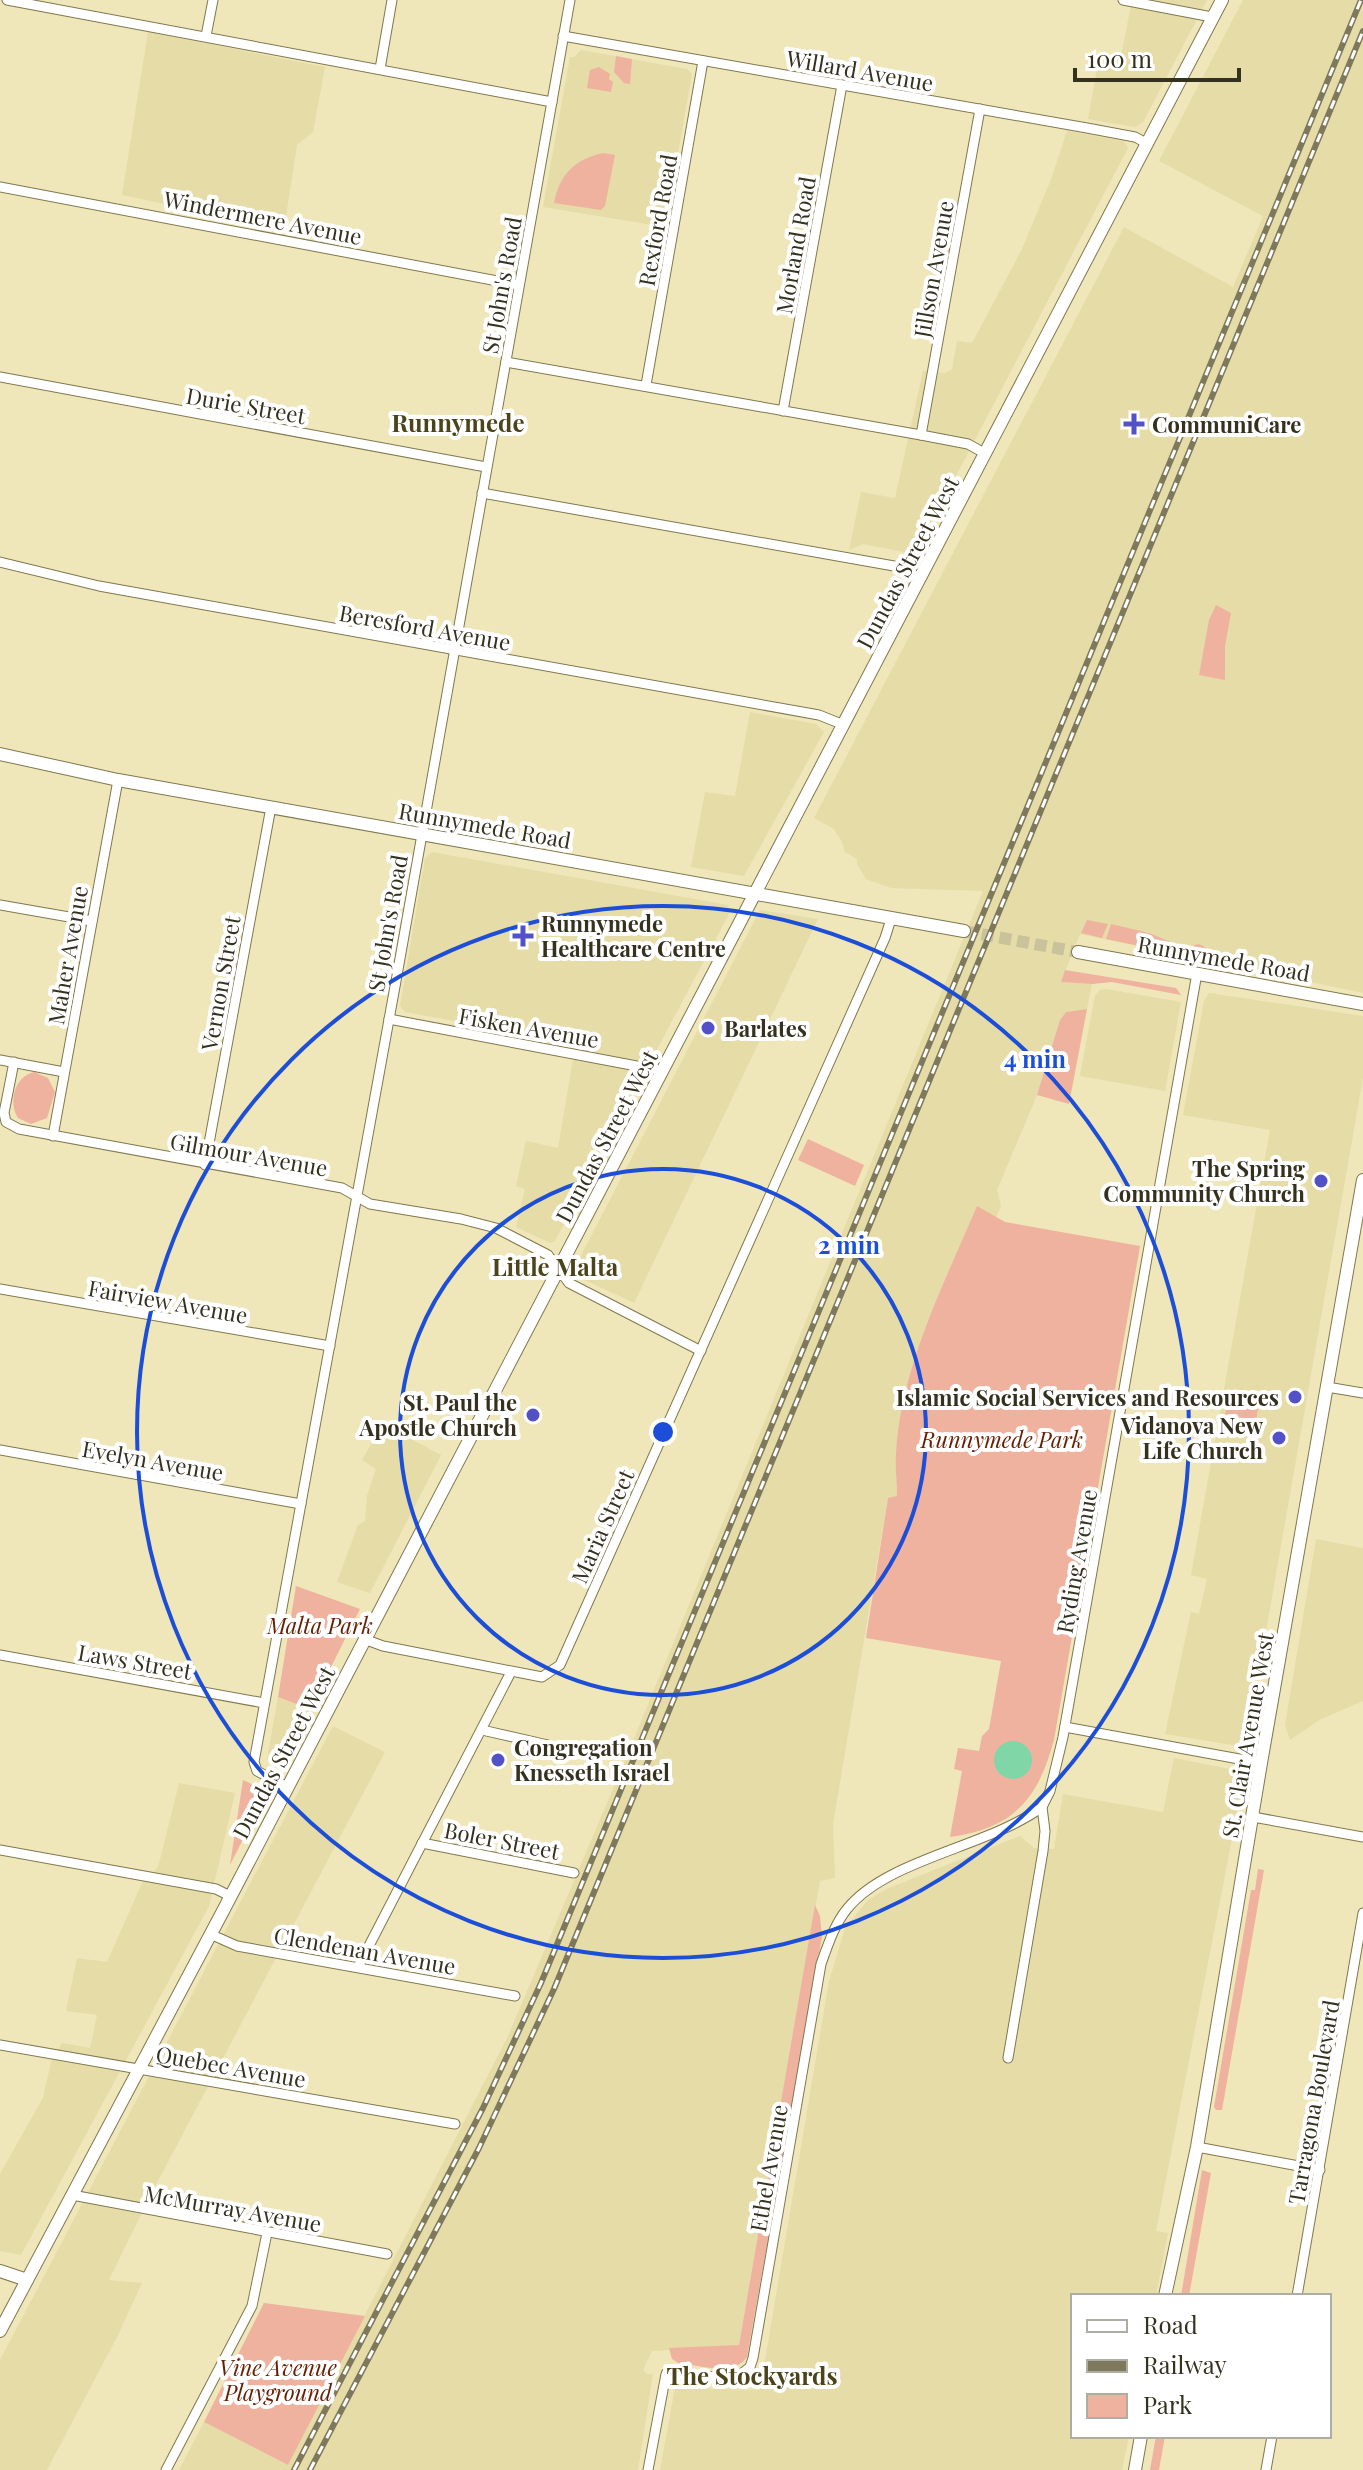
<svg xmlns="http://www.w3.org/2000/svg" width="1363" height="2470" font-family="'Playfair Display',serif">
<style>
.built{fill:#e6dca7}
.green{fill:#efb29f}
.water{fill:#81d6a7}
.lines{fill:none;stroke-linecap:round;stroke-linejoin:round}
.secondary-tunnel{stroke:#cac29a;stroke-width:12;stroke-dasharray:12 6;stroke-linecap:butt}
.street-casing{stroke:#80784e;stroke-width:11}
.secondary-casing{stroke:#80784e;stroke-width:14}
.street{stroke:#fff;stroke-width:9}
.secondary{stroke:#fff;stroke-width:12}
.rail-casing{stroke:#7e785c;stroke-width:6}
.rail{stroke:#fff;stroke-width:3;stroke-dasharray:9;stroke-linecap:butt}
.ring{fill:none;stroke:#1d4ed8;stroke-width:4}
.poi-dot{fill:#5251c8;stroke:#fff;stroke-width:3}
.labels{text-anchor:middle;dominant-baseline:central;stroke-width:8;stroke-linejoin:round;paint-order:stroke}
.street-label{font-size:22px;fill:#34311f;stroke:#fff}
.poi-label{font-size:22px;font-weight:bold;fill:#34311f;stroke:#fff;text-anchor:start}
.park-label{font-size:22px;font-style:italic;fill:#682004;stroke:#fff}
.neighbourhood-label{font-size:24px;font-weight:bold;fill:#4b441b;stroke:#fff}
.centre{fill:#1d4ed8;stroke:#fff;stroke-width:4}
.ring-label{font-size:24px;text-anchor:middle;font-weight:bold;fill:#1d4ed8;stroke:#fff;stroke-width:8;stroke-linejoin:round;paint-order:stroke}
</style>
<rect width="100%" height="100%" fill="#efe6b9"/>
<g class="built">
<path d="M 1132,0 L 1207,0 L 1143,122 L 1135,127 L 1088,119 L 1098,63 L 1119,67 Z"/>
<path d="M 1243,0 L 1363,0 L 1363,993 L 1080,934 L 1061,982 L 1092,984 L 1087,1009 L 1066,1012 L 1060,1020 L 1037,1095 L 997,1190 L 1001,1206 L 996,1218 L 989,1214 L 941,1292 L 919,1350 L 905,1398 L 896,1453 L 897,1497 L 888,1498 L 833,1824 L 835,1878 L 820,1881 L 739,2345 L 652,2351 L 643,2370 L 647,2374 L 653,2374 L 638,2470 L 179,2470 L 204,2422 L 288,2465 L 508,2036 L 621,1770 L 983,891 L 891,888 L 866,879 L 857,864 L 857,859 L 845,852 L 842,842 L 834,829 L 814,818 L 1124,227 L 1233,287 L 1263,216 L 1159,161 Z"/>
<path d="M 148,32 L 325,67 L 313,132 L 297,145 L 284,229 L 122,195 Z"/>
<path d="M 581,50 L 687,69 L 692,74 L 665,227 L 543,207 L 570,57 L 574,57 Z"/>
<path d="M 1067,131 L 1124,141 L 1128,148 L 915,554 L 863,544 L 849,550 L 861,492 L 895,498 L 923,371 L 945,373 L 952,369 L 957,341 L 972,343 L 1022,249 L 1052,177 Z"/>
<path d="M 750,712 L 816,724 L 824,732 L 744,876 L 691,867 L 705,792 L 735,796 Z"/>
<path d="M 432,852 L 728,905 L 730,912 L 555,1241 L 550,1243 L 516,1227 L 525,1189 L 516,1186 L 526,1141 L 558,1148 L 573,1059 L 582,1061 L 584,1045 L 405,1012 L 400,1006 L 425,858 Z"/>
<path d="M 760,910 L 818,919 L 634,1303 L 578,1277 L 574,1269 Z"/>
<path d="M 1106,989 L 1181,1002 L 1165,1091 L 1080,1076 L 1095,995 L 1100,990 Z"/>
<path d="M 1209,993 L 1363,1016 L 1363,1078 L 1262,1654 L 1246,1739 L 1244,1745 L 1239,1746 L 1165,1734 L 1191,1612 L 1199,1614 L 1207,1579 L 1191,1575 L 1270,1130 L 1183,1115 L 1204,1001 Z"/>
<path d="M 383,1424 L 441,1455 L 370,1593 L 337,1582 L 358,1525 L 365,1521 L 367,1496 L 376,1469 L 362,1460 Z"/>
<path d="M 1316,1539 L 1363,1548 L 1363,1701 L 1319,1720 L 1290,1740 L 1285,1725 Z"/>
<path d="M 278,1697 L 310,1709 L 281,1764 L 267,1759 Z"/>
<path d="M 333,1726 L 385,1752 L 150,2196 L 109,2280 L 142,2283 L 118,2335 L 47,2470 L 0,2470 L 0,2360 Z"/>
<path d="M 1174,1758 L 1240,1771 L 1244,1777 L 1156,2231 L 1168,2233 L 1156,2296 L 1073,2296 L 1073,2436 L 1129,2436 L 1122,2470 L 660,2470 L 675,2388 L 760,2390 L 829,1981 L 845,1928 L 868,1900 L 886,1889 L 1020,1836 L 1034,1848 L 1054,1849 L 1063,1794 L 1163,1812 Z"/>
<path d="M 179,1783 L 235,1793 L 209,1906 L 21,2255 L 0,2251 L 0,2174 L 43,2098 L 51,2062 L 62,2043 L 90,2048 L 97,2015 L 66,2011 L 77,1958 L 107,1962 L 142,1883 L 158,1867 Z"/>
</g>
<g class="green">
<path d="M 616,56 L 632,59 L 630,84 L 624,83 L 614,72 Z"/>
<path d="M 599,67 L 610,74 L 609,79 L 613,82 L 611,92 L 587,88 L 590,70 Z"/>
<path d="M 603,153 L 615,155 L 605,206 L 601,210 L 554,203 C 559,175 575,159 603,153 Z"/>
<path d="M 1216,605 L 1231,613 L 1225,646 L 1225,680 L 1199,675 L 1209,620 Z"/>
<path d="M 1087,920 L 1108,924 L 1102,938 L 1081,933 Z"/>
<path d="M 1111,924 L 1149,933 L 1190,950 L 1194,945 L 1199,944 L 1208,949 L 1209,956 L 1202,959 L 1106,939 Z"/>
<path d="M 1065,970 L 1176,988 L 1181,995 L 1112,982 L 1092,984 L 1061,982 Z"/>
<path d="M 1087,1009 L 1069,1104 L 1037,1095 L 1060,1020 L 1066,1012 Z"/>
<path d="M 34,1072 L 48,1078 L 55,1092 L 47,1118 L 31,1124 L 18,1118 C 8,1102 14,1077 34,1072 Z"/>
<path d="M 808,1139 L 864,1165 L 855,1186 L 798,1160 Z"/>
<path d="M 977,1206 L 1005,1222 L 1140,1246 L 1054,1740 C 1038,1799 1014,1828 950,1837 L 962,1771 L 954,1769 L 958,1748 L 979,1751 L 982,1736 L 989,1729 L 1001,1661 L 866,1638 L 888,1498 L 897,1496 C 897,1482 895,1467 896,1453 C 901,1367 944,1284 977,1206 Z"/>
<path d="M 1230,1392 L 1260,1398 L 1256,1420 L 1225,1415 Z"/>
<path d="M 296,1586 L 360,1609 L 310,1709 L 278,1697 Z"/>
<path d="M 243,1780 L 265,1790 L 266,1794 L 230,1865 Z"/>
<path d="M 1258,1869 L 1264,1870 L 1222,2110 L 1216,2110 L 1214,2107 L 1251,1890 L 1255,1890 Z"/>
<path d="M 815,1905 L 820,1916 L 822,1937 L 747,2357 C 733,2377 699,2365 678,2363 L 672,2359 L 669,2348 L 739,2345 Z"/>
<path d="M 1202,2170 L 1211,2173 L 1189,2296 L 1181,2296 Z"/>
<path d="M 264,2303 L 365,2316 L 288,2465 L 204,2422 Z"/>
<path d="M 1156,2436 L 1165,2436 L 1159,2470 L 1150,2470 Z"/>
</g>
<circle class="water" cx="1013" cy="1760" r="19"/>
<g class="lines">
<path class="secondary-tunnel" d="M 964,931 L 1078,952"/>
<g class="street-casing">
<g id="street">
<path d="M 7,0 L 552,102"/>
<path d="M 1123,0 L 1212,17"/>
<path d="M 206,36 L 213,0"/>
<path d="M 563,36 L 1087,128 L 1135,137 L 1148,144"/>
<path d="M 380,69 L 392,0"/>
<path d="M 0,187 L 519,285"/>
<path d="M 506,362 L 921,435 L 968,444 L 986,454"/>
<path d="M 0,377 L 486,467"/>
<path d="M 646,385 L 703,61"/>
<path d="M 783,411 L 842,85"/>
<path d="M 921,435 L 980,109"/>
<path d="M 482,493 L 894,566 L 921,578"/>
<path d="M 0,562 L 99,586 L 819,715 L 844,725"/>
<path d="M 0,905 L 92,921"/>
<path d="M 389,1019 L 663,1071"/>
<path d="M 0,1060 L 64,1072"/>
<path d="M 14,1062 L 4,1113 L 6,1122 L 19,1129 L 342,1188 L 370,1204 L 461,1219 L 496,1228 L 548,1255 L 569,1283 L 701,1351"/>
<path d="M 53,1136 L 118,780"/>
<path d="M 205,1165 L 271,807"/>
<path d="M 0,1289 L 330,1346"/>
<path d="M 1327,1387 L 1363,1393"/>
<path d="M 0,1450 L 301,1504"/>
<path d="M 364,1639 L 383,1646 L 542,1677 L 560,1665 L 885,938 L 891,919"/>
<path d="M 0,1655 L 264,1703"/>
<path d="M 1065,1727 L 1261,1763"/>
<path d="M 482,1730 L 561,1748"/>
<path d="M 287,1787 L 257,1771 L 254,1762 L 396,981 L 570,0"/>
<path d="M 1253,1817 L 1363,1837"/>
<path d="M 422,1843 L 574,1873"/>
<path d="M 0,1850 L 216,1889 L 230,1896"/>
<path d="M 210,1934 L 237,1946 L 515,1996"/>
<path d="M 358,1967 L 511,1672"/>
<path d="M 0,2045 L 455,2124"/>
<path d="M 1008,2058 L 1043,1851 L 1045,1831 L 1042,1807 L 1050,1791 L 1063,1737 L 1197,973"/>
<path d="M 1197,2147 L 1320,2170"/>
<path d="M 72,2195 L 387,2254"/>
<path d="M 1297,2296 L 1363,1913"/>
<path d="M 166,2470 L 252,2306 L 267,2233"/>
<path d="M 648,2470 L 666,2374 L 736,2378 L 750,2367 L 753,2358 L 821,1964 C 828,1945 834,1925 847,1909 C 887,1859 988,1847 1042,1807"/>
<path d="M 1266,2470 L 1272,2436"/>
</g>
</g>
<g class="secondary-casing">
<g id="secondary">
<path d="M 0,754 L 118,780 L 964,931"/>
<path d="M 1078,952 L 1363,1004"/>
<path d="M 0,2271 L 27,2280"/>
<path d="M 1165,2296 L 1197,2147 L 1261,1763 L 1363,1180"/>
<path d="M 0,2331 L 223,1911 L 1222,0"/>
<path d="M 1135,2470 L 1141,2436"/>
</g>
</g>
<use href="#street" class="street"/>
<use href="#secondary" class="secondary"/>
<g class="rail-casing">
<g id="rail">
<path d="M 294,2470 L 483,2108 L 541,1983 L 1361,0"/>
<path d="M 310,2470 L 479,2148 L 554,1989 L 1363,31"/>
</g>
</g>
<use href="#rail" class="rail"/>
</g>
<g class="ring">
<circle cx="663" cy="1432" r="263"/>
<circle cx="663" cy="1432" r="526"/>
</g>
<g class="poi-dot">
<path d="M1130 412h8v8h8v8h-8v8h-8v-8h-8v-8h8z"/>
<path d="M519 924h8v8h8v8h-8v8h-8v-8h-8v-8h8z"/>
<circle cx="708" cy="1028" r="8"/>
<circle cx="1321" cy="1181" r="8"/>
<circle cx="1295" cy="1397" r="8"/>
<circle cx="533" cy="1415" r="8"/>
<circle cx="1279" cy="1438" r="8"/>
<circle cx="498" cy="1760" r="8"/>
</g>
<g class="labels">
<g class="street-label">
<text transform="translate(860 70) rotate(10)">Willard Avenue</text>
<text transform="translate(263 217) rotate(11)">Windermere Avenue</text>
<text transform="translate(657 220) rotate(-80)">Rexford Road</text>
<text transform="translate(795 245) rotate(-80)">Morland Road</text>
<text transform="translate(933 269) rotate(-80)">Jillson Avenue</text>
<text transform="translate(501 285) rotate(-80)">St John's Road</text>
<text transform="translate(246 405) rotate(10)">Durie Street</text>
<text transform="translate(907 562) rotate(-62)">Dundas Street West</text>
<text transform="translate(425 627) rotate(10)">Beresford Avenue</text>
<text transform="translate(485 825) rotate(10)">Runnymede Road</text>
<text transform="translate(387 923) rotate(-80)">St John's Road</text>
<text transform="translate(67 955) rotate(-80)">Maher Avenue</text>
<text transform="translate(1224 958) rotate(10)">Runnymede Road</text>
<text transform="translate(220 983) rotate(-80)">Vernon Street</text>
<text transform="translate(529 1027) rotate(10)">Fisken Avenue</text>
<text transform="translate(606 1136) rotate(-62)">Dundas Street West</text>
<text transform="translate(249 1154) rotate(10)">Gilmour Avenue</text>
<text transform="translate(168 1301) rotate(10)">Fairview Avenue</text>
<text transform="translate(153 1460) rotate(10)">Evelyn Avenue</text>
<text transform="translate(602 1526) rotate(-66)">Maria Street</text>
<text transform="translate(1076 1561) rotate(-80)">Ryding Avenue</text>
<text transform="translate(135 1661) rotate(10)">Laws Street</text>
<text transform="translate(1247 1735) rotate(-80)">St. Clair Avenue West</text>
<text transform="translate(283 1752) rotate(-62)">Dundas Street West</text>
<text transform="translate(502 1840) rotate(11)">Boler Street</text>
<text transform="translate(365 1950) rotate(10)">Clendenan Avenue</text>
<text transform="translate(231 2066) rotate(10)">Quebec Avenue</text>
<text transform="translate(1313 2102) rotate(-80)">Tarragona Boulevard</text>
<text transform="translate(768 2168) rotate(-80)">Ethel Avenue</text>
<text transform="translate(233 2208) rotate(10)">McMurray Avenue</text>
</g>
<g class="poi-label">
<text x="1152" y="424">CommuniCare</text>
<text x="541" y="923">Runnymede<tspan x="541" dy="25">Healthcare Centre</tspan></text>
<text x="724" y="1028">Barlates</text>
<text x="1305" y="1168" text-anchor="end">The Spring<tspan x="1305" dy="25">Community Church</tspan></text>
<text x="1279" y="1397" text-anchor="end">Islamic Social Services and Resources</text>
<text x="517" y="1402" text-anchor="end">St. Paul the<tspan x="517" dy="25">Apostle Church</tspan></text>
<text x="1263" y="1425" text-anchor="end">Vidanova New<tspan x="1263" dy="25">Life Church</tspan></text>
<text x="514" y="1747">Congregation<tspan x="514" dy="25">Knesseth Israel</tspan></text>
</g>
<g class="park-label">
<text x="1002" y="1439">Runnymede Park</text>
<text x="320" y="1625">Malta Park</text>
<text x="278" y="2367">Vine Avenue<tspan x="278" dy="25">Playground</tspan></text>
</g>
<g class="neighbourhood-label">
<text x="458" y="422">Runnymede</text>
<text x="555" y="1266">Little Malta</text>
<text x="752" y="2375">The Stockyards</text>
</g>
</g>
<circle cx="663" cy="1432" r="12" class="centre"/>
<g class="ring-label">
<text x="1035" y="1068">4 min</text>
<text x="849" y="1254">2 min</text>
</g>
<rect x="1071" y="2294" width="260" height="144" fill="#ffffff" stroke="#aeada5" stroke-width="2"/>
<rect x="1087" y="2320" width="40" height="12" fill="#ffffff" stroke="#aeada5" stroke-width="2"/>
<text x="1143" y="2334" font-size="24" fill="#34311f">Road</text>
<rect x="1087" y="2360" width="40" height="12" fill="#7e785c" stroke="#aeada5" stroke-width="2"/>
<text x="1143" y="2374" font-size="24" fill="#34311f">Railway</text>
<rect x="1087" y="2394" width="40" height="24" fill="#efb29f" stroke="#aeada5" stroke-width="2"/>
<text x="1143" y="2414" font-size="24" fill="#34311f">Park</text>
<path d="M1075 68v12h164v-12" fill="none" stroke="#34311f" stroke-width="4"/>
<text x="1087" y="68" font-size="24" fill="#34311f" stroke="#ffffff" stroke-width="6" paint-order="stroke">100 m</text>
</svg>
